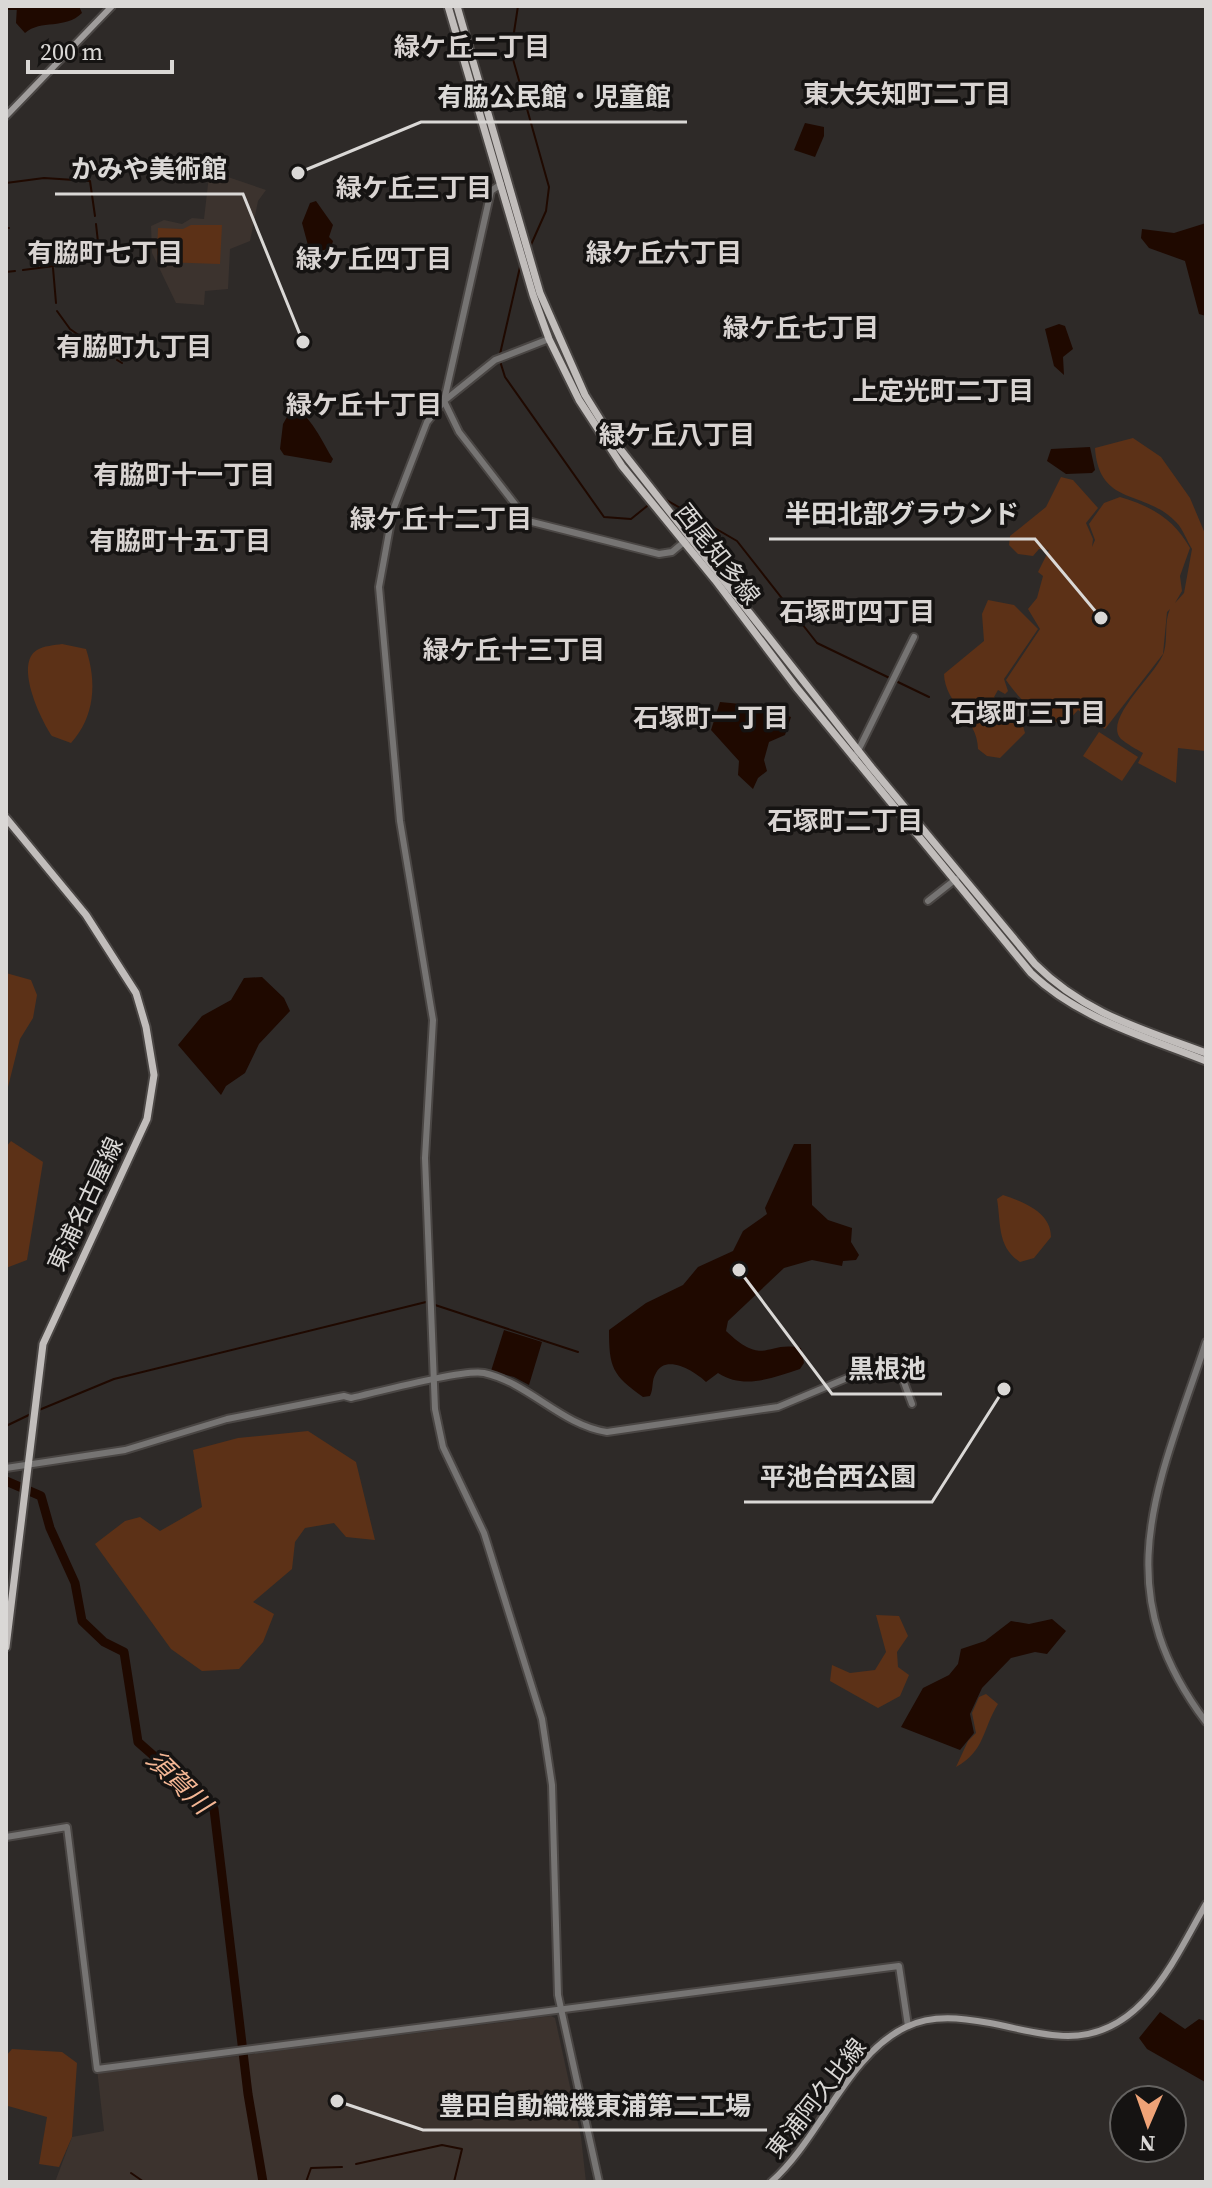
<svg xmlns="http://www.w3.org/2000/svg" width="1212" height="2188" font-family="'Source Serif 4','Noto Sans JP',serif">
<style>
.built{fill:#3c332e}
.green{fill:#5c3117}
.water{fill:#1f0900}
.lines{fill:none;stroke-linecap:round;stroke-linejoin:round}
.stream{stroke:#1f0900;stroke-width:2}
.river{stroke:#1f0900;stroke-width:9}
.tertiary-casing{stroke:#4a4644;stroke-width:10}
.secondary-casing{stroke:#4a4644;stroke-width:10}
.primary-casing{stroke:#4a4644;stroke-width:11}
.tertiary{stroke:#767473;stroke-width:6}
.secondary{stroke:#a09d9c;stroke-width:6}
.primary{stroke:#c1bdbb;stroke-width:7}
.labels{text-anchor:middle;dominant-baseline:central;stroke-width:7;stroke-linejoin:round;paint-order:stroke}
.street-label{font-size:24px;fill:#dad8d6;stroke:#151312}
.neighbourhood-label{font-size:26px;font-weight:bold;fill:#d9d4d2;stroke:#151312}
.water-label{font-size:26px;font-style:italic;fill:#f4b694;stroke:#151312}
.leader{fill:none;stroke:#dad8d6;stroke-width:3}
.callout-dot{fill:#dad8d6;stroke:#151312;stroke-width:3}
.callout-label{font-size:26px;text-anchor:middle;font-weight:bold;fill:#dad8d6;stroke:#151312;stroke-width:7;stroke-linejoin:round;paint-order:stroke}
</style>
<rect width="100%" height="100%" fill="#2e2a28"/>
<g class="built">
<path d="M 210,167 L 225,176 L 266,190 L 258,201 L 250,241 L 230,249 L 228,289 L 205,291 L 204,305 L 176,303 L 152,253 L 151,226 L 164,220 L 182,224 L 192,218 L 204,219 Z"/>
<path d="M 551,2016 L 555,2018 L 581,2137 L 586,2182 L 55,2182 L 72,2137 L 104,2131 L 97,2069 L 112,2072 Z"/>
</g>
<g class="green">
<path d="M 191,225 L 222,225 L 220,264 L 161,262 L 157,254 L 158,228 L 183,229 Z"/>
<path d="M 1133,438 L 1161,457 L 1190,498 L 1206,536 L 1205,751 L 1178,748 L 1176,783 L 1138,763 L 1143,753 C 1136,749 1127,744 1121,739 C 1102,719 1158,673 1164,652 C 1168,638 1164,622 1170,609 L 1167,612 L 1163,654 L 1105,729 L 1078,710 L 1068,721 C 1045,729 1018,697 1006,680 L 1040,629 L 1028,609 L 1037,598 L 1043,576 L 1038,572 L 1049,550 L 1039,549 L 1033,556 L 1018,554 L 1009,545 L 1010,536 L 1046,507 L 1061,477 L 1073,480 L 1098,508 L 1086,523 L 1093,539 L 1092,547 L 1095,540 L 1089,524 L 1104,503 L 1120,497 C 1151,506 1174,519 1190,548 L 1180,576 L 1182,591 L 1175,603 L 1184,593 L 1192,549 C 1187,541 1183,529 1176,522 C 1145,489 1099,507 1095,448 Z"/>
<path d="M 988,600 L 1014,605 L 1038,629 L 1004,679 L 1008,691 L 1005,694 L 998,690 L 994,697 L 1021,719 L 1025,733 L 1000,758 L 987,756 L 978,749 C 978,718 945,705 944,674 L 984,641 L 982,614 Z"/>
<path d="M 62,644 L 86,649 C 97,682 95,717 71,743 L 52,736 C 41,720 14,664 37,650 C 43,646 55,645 62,644 Z"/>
<path d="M 1099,732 L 1138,757 L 1122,781 L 1083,756 Z"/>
<path d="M 6,973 L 31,980 L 37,995 L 33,1018 L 20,1039 L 6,1095 Z"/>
<path d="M 11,1141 L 43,1162 L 27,1260 L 6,1268 L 6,1147 Z"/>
<path d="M 1003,1195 C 1023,1202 1051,1212 1051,1237 L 1034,1258 L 1020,1262 C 997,1247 1001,1223 997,1199 Z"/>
<path d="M 308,1431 L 356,1462 L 375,1540 L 346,1537 L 334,1523 L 305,1528 L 295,1542 L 292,1569 L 253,1602 L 274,1614 L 263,1642 L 239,1669 L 202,1671 L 171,1649 L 95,1544 L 125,1521 L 140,1517 L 160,1531 L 202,1507 L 193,1450 L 238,1438 Z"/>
<path d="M 876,1615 L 899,1616 L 908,1636 L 897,1652 L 898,1667 L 909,1675 L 900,1696 L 878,1708 L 830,1681 L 832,1665 L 850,1673 L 875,1670 L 886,1652 Z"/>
<path d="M 986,1694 L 998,1704 C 982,1730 985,1751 956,1767 L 968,1741 L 976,1733 L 972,1713 L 979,1697 Z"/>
<path d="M 12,2049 L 62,2052 L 77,2063 L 72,2137 L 59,2167 L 39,2164 L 47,2117 L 8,2106 L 6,2109 L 6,2056 Z"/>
</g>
<g class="water">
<path d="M 17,6 L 79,6 L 82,13 C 65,30 41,19 25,33 L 16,23 Z"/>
<path d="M 805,123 L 824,127 L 824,136 L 815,157 L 794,150 Z"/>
<path d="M 316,201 L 333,225 L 329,237 L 333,241 L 331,248 L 313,253 L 309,249 L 302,223 L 310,203 Z"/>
<path d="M 1206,223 L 1206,316 L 1199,314 L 1185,261 L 1149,248 L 1141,238 L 1142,229 L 1174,233 Z"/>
<path d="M 1059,324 L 1065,326 L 1073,349 L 1063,357 L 1064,375 L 1054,366 L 1045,329 Z"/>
<path d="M 292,408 C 310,412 323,444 333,459 L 331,463 L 284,455 L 280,449 L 283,424 Z"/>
<path d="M 1090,447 L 1095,470 L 1092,473 L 1066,474 L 1047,461 L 1051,449 Z"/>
<path d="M 720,702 L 751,705 L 791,717 L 785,735 L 769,742 L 764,760 L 767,771 L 758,778 L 753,789 L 738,775 L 739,761 L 711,730 Z"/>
<path d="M 262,977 L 284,998 L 290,1011 L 259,1044 L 245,1073 L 226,1086 L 221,1095 L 178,1045 L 202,1016 L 231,1000 L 244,978 Z"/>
<path d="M 794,1144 L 811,1144 L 812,1205 L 828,1220 L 852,1228 L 851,1242 L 859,1255 L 856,1260 L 843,1261 L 842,1266 L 812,1260 L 784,1268 L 728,1321 L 726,1331 C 765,1368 766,1340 801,1348 L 804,1363 L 800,1369 C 771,1378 745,1390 718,1373 L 706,1382 C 696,1372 666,1353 656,1373 C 651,1381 654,1388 650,1396 L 643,1397 C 612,1375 609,1367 609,1330 L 646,1303 L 683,1285 L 698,1267 L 733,1251 L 743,1231 L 767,1214 L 765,1208 Z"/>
<path d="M 504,1330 L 542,1342 L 529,1385 L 514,1377 L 491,1371 Z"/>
<path d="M 1052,1619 L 1066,1631 L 1047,1654 L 1035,1652 L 1011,1658 L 982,1688 L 970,1714 L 974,1733 L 960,1750 L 901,1727 L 923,1688 L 949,1675 L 958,1664 L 961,1649 L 985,1641 L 1011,1621 L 1029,1624 Z"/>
<path d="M 1160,2012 L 1185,2029 L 1199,2019 L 1206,2021 L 1205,2082 L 1147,2049 L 1139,2038 Z"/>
</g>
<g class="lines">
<g class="stream">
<path d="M 518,6 L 511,52 L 549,187 L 546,211 L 530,247"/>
<path d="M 6,9 L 17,9"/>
<path d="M 6,183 L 44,178 L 90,181 L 95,216"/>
<path d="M 6,228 L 9,228"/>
<path d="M 85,262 L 100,260 L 96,224"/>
<path d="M 53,268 L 56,303"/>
<path d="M 23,270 L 77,263"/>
<path d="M 6,272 L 15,271"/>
<path d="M 57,311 L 70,329 L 110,357"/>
<path d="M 500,354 L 520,267"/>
<path d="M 117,360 L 122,363"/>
<path d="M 500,361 L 505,377 L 604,517 L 631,519 L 657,498"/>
<path d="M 663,498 L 737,541 L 817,643 L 929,697"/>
<path d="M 39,1410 L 114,1379 L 426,1302 L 578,1352"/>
<path d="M 6,1426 L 33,1413"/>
<path d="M 356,2164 L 442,2145 L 462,2149 L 454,2182"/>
<path d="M 131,2173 L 144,2182"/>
<path d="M 306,2182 L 311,2168 L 342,2167"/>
</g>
<path class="river" d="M 6,1481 L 41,1496 L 50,1528 L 75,1583 L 82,1621 L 104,1642 L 124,1652 L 138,1742 L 214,1809 L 248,2094 L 263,2182"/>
<g class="tertiary-casing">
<g id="tertiary">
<path d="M 501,184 L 491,191 L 444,401 L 427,422 L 393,510 L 379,587 L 400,821 L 433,1020 L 425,1158 L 435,1409 L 443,1447 L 484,1533 L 542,1719 L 552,1785 L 558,1995 L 599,2182"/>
<path d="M 549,339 L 495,360 L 444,401 L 459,432 L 528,521 L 659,554 L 672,552 L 690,537"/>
<path d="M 854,759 L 914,637"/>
<path d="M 928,901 L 956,879"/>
<path d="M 1206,1342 C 1159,1484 1104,1587 1206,1722"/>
<path d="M 6,1468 L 125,1450 L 227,1419 L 344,1396 L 351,1398 C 378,1392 463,1369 484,1373 C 529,1383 561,1425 607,1432 L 778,1407 L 895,1358 L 912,1404"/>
<path d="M 6,1837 L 67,1827 L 97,2069 L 899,1966 L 908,2026"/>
</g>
</g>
<g class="secondary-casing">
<g id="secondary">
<path d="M 6,116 L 112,6"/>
<path d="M 771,2182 C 820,2139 847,2055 906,2027 C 933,2014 962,2018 990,2023 C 1016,2028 1042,2036 1068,2036 C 1143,2036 1174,1959 1206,1904"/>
</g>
</g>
<g class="primary-casing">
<g id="primary">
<path d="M 448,6 L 533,295 L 549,339 L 579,400 L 622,466 L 715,580 L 796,687 L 1031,973 C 1079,1019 1146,1037 1206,1061"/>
<path d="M 457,6 L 540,293 L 585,395 L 613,440 L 872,768 L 1035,964 C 1085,1014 1142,1029 1206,1053"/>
<path d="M 6,818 L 86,915 L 136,993 L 146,1027 L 154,1075 L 147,1119 L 43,1344 L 6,1647"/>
</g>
</g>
<use href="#tertiary" class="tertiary"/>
<use href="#secondary" class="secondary"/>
<use href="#primary" class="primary"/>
</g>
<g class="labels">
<g class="street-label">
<text transform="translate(718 554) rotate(52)">西尾知多線</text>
<text transform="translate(85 1204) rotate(-65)">東浦名古屋線</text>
<text transform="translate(816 2098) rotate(-52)">東浦阿久比線</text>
</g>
<g class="neighbourhood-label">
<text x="472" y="47">緑ケ丘二丁目</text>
<text x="907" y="94">東大矢知町二丁目</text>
<text x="414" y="188">緑ケ丘三丁目</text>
<text x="105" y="253">有脇町七丁目</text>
<text x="664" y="253">緑ケ丘六丁目</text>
<text x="374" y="259">緑ケ丘四丁目</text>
<text x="801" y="328">緑ケ丘七丁目</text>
<text x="134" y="347">有脇町九丁目</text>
<text x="943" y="391">上定光町二丁目</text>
<text x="364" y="405">緑ケ丘十丁目</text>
<text x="677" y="435">緑ケ丘八丁目</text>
<text x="184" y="475">有脇町十一丁目</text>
<text x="441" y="519">緑ケ丘十二丁目</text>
<text x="180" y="541">有脇町十五丁目</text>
<text x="857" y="612">石塚町四丁目</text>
<text x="514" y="650">緑ケ丘十三丁目</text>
<text x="1028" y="713">石塚町三丁目</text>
<text x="711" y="718">石塚町一丁目</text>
<text x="845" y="821">石塚町二丁目</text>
</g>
<g class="water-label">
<text transform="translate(179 1782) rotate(44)">須賀川</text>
</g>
</g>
<path class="leader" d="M298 173L421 122H687M303 342L243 194H55M1101 618L1035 539H769M739 1270L832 1394H942M1004 1389L932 1502H744M337 2101L423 2130H767"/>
<g class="callout-dot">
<circle cx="298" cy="173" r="8"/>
<circle cx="303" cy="342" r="8"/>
<circle cx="1101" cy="618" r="8"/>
<circle cx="739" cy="1270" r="8"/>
<circle cx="1004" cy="1389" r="8"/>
<circle cx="337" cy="2101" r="8"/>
</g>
<g class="callout-label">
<text x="554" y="106">有脇公民館・児童館</text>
<text x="149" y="178">かみや美術館</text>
<text x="902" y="523">半田北部グラウンド</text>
<text x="887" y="1378">黒根池</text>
<text x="838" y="1486">平池台西公園</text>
<text x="595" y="2115">豊田自動織機東浦第二工場</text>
</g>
<rect width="1212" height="2188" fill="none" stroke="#dad8d6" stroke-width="16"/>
<g transform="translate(1148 2124) rotate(182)"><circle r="38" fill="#151312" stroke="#646260" stroke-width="2"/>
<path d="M0-6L14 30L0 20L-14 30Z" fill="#efa377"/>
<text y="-12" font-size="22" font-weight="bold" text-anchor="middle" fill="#dad8d6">N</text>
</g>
<path d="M28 60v12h144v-12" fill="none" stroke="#dad8d6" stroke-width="4"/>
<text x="40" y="60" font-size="24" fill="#dad8d6" stroke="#151312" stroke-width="6" paint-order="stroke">200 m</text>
</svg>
